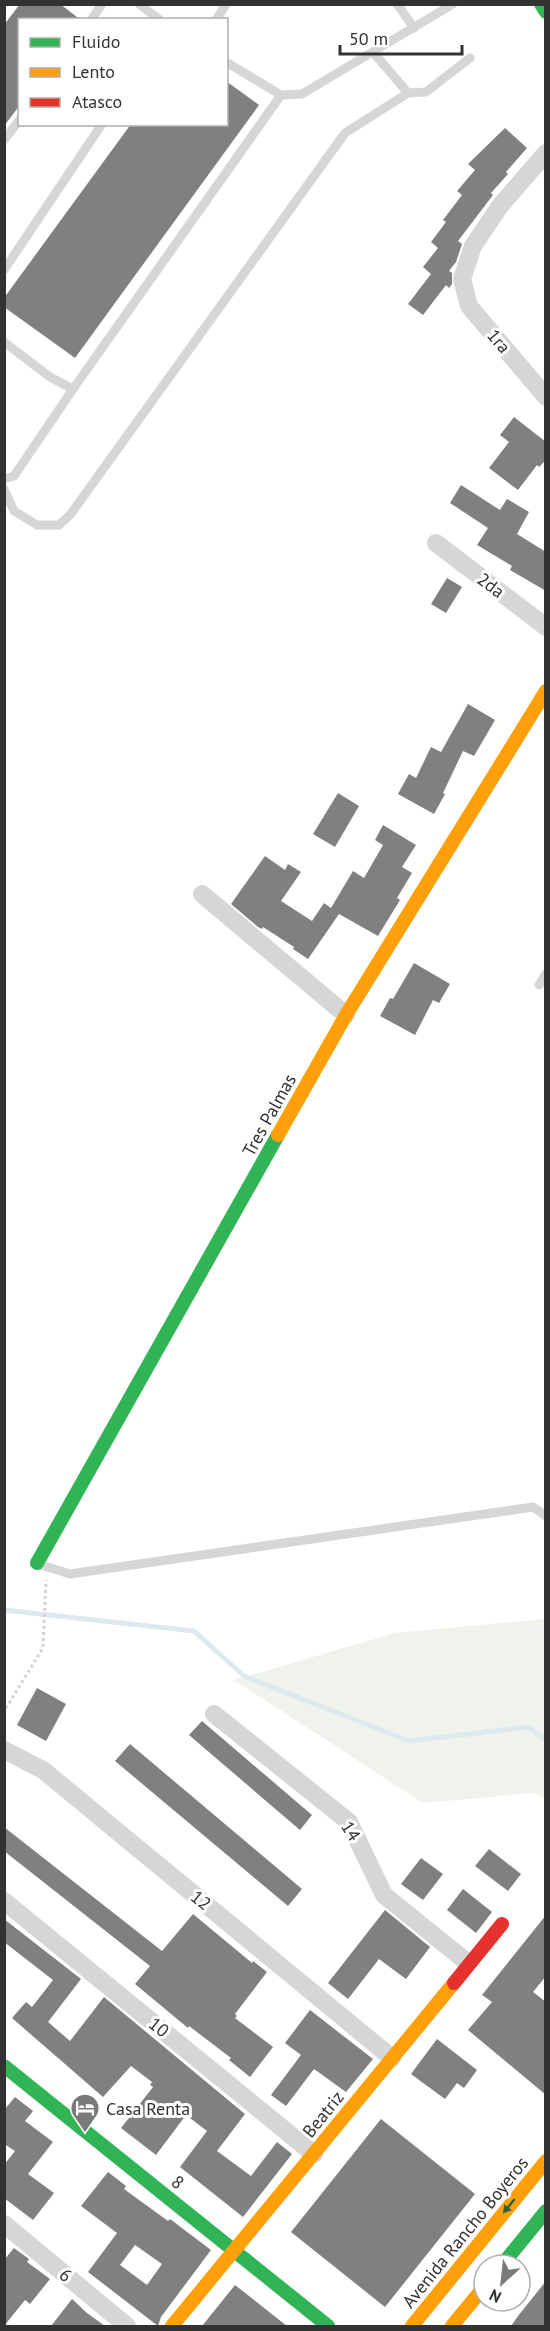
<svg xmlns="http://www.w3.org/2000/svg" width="550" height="2331" font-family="'PT Sans',sans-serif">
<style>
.green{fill:#f0f2ec}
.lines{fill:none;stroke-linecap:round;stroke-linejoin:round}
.stream{stroke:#dde9ef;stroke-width:5}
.building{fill:#808080;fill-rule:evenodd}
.path{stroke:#d4d4d4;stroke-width:3;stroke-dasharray:3 3;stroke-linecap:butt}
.lane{stroke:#d6d6d6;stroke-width:9}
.street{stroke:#d6d6d6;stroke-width:18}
.fast{stroke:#30b455;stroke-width:14}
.slow{stroke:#ff9f0a;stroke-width:14}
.jam{stroke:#e5322d;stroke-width:14}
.oneway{fill:#31603e}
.labels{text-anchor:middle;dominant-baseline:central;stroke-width:6;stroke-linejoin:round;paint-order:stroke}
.street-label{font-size:18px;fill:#323232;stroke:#fff}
.poi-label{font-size:18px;fill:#323232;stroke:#fff;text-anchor:start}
</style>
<rect width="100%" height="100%" fill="#fff"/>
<path class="green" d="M 545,1619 L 545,1798 L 534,1793 L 423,1803 L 234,1680 L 395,1633 Z"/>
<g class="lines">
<path class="stream" d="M 4,1610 L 194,1631 L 244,1676 L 409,1741 L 528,1727 L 546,1740"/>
</g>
<g class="building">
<path d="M 20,4 L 60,4 L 81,20 L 20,20 L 20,105 L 4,126 L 4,25 Z"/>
<path d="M 226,81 L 259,105 L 75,358 L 4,307 L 4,298 L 131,124 L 226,124 Z"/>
<path d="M 505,128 L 527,148 L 506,172 L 508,174 L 491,193 L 493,195 L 458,241 L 462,244 L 456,262 L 449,271 L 452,273 L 452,284 L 449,288 L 446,285 L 423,315 L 408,304 L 431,274 L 423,267 L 438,248 L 431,242 L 446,222 L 443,220 L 462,195 L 457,191 L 475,170 L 468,164 Z"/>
<path d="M 514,417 L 546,442 L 546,460 L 539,467 L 537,465 L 518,490 L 489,468 L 509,442 L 500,435 Z"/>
<path d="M 461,485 L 500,510 L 507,499 L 529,512 L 517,534 L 546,552 L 546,591 L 510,570 L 512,566 L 477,545 L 488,528 L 450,503 Z"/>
<path d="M 447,578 L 462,587 L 446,613 L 431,604 Z"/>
<path d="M 468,704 L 495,720 L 474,756 L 463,751 L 443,793 L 445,794 L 434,814 L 398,794 L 409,774 L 416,778 L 431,747 L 441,752 Z"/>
<path d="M 338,793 L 359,806 L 335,847 L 313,834 Z"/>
<path d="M 383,825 L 416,845 L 402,867 L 412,873 L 397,898 L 400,900 L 378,936 L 339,914 L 308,959 L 293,949 L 294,947 L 263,927 L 262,929 L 258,927 L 231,904 L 265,856 L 285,870 L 288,864 L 301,872 L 281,901 L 312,921 L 324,903 L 331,908 L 353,871 L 364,878 L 383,845 L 375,840 Z"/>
<path d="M 414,963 L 450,984 L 439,1003 L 433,1000 L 415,1035 L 380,1016 L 390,998 L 393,999 Z"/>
<path d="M 37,1688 L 66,1704 L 46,1741 L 17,1725 Z"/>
<path d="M 202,1721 L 312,1815 L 300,1830 L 189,1735 Z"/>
<path d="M 130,1744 L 302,1889 L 288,1906 L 115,1761 Z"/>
<path d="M 4,1827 L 162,1951 L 193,1914 L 252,1963 L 253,1961 L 267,1972 L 235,2014 L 237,2016 L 235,2018 L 273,2047 L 250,2077 L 229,2060 L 231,2058 L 189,2026 L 188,2028 L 135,1984 L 150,1966 L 4,1851 Z"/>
<path d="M 489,1849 L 521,1874 L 508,1891 L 475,1866 Z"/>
<path d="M 421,1858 L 443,1874 L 423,1900 L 401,1884 Z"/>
<path d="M 463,1889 L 492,1912 L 476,1933 L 447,1910 Z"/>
<path d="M 385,1910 L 430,1947 L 406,1979 L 379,1959 L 348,1999 L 328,1983 Z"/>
<path d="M 546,1915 L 546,1976 L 533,1992 L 546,2002 L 546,2095 L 468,2030 L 492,2002 L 482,1995 Z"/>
<path d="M 4,1919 L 81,1979 L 48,2022 L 70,2041 L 104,1997 L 245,2114 L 217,2151 L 251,2176 L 277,2142 L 292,2154 L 243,2217 L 180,2167 L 207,2131 L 186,2115 L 156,2155 L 121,2128 L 153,2087 L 150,2085 L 152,2082 L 131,2066 L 103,2097 L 12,2018 L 26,2002 L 32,2007 L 53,1980 L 4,1942 Z"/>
<path d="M 310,2010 L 373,2059 L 346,2092 L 314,2069 L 286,2106 L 271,2095 L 301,2055 L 285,2043 Z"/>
<path d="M 437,2039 L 477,2070 L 464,2088 L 457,2083 L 445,2099 L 411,2074 Z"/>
<path d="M 15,2097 L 33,2111 L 25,2121 L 53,2142 L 28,2174 L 54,2193 L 33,2220 L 4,2198 L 4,2165 L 15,2151 L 4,2144 L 4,2110 Z"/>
<path d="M 381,2119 L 475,2194 L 385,2307 L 291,2232 Z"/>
<path d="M 108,2172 L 126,2186 L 124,2189 L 168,2221 L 170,2219 L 211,2250 L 161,2317 L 158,2326 L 88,2272 L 117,2233 L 81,2206 ZM 135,2245 L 162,2264 L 147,2285 L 120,2265 Z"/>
<path d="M 14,2248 L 29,2259 L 27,2262 L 50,2279 L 30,2304 L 25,2300 L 4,2326 L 4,2260 Z"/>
<path d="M 546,2281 L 546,2326 L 511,2326 L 518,2316 Z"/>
<path d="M 235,2285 L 287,2326 L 202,2326 Z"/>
<path d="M 72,2299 L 87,2313 L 105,2326 L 51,2326 Z"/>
</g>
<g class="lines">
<path class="path" d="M 4,1714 L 6,1708 L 43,1648 L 46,1580"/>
<g class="lane">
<path d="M 139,4 L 160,20"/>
<path d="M 397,4 L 414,28"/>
<path d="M 91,20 L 102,4"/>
<path d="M 216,20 L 226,4"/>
<path d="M 373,52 L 408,93 L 426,92 L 470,58"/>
<path d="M 226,62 L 281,95 L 302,94 L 453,4"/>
<path d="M 4,140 L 20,119"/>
<path d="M 4,270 L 102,124"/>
<path d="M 4,342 L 50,377 L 73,389 L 281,95"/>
<path d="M 4,479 L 14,476 L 73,389"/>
<path d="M 4,489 L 14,511 L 37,525 L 59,525 L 70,515 L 345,133 L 408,93"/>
<path d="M 539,985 L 546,974"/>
<path d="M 38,1564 L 70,1574 L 533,1507 L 546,1516"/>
</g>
<g class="street">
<path d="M 546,153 L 500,206 L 473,246 L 462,279 L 469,306 L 546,397"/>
<path d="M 436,543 L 546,627"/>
<path d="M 202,894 L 346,1015"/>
<path d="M 214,1714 L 349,1822 L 384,1895 L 468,1963"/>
<path d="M 4,1750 L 43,1770 L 392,2058"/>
<path d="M 4,1901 L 314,2154"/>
<path d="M 4,2224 L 127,2326"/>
</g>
<g class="fast">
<path d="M 541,4 L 546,12"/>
<path d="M 37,1563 L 278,1135"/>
<path d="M 4,2066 L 328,2326"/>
<path d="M 502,2265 L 546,2211"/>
</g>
<g class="slow">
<path d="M 278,1135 L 346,1015 L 546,691"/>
<path d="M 172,2326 L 454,1983"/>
<path d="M 412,2326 L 546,2161"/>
<path d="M 452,2326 L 484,2287"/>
</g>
<path class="jam" d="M 454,1983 L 502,1924"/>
</g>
<defs><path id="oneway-solid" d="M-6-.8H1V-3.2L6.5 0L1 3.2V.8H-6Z" transform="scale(1.5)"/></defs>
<use class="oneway" href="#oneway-solid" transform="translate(509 2206) rotate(129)"/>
<defs>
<g id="hotel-pin" transform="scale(1.5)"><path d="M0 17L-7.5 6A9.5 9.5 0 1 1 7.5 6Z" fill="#7a7a7a" stroke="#fff"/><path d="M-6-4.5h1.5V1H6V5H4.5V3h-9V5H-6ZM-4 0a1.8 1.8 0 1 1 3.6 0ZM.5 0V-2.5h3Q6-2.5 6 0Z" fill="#fff"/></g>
</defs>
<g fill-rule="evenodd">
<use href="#hotel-pin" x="85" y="2108"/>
</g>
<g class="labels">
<g class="street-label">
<text transform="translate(499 341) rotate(50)">1ra</text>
<text transform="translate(491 585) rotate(37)">2da</text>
<text transform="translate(269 1115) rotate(-61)">Tres Palmas</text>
<text transform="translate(351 1831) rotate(57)">14</text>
<text transform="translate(201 1900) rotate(39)">12</text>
<text transform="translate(159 2027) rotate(39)">10</text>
<text transform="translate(323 2114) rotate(-51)">Beatriz</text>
<text transform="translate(178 2182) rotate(39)">8</text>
<text transform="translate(465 2232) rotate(-51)">Avenida Rancho Boyeros</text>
<text transform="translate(66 2275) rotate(40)">6</text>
</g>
<g class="poi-label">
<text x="106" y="2108">Casa Renta</text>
</g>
</g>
<rect width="550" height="2331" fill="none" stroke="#323232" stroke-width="12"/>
<rect x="18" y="18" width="210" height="108" fill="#ffffff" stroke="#adadad" stroke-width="1.5"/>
<rect x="30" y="38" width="30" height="9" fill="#30b455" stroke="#adadad" stroke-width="1.5"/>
<text x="72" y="48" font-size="18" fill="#323232">Fluido</text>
<rect x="30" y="68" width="30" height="9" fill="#ff9f0a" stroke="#adadad" stroke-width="1.5"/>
<text x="72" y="78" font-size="18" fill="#323232">Lento</text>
<rect x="30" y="98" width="30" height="9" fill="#e5322d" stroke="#adadad" stroke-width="1.5"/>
<text x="72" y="108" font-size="18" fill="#323232">Atasco</text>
<g transform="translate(502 2283) rotate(207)"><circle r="28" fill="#ffffff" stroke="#adadad" stroke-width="1.5"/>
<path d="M0-4.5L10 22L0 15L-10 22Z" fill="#7a7a7a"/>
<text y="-9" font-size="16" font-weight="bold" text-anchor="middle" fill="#323232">N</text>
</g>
<path d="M340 45v9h122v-9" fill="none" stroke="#323232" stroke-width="3"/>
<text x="349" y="45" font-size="18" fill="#323232" stroke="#ffffff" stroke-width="4.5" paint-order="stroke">50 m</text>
</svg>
